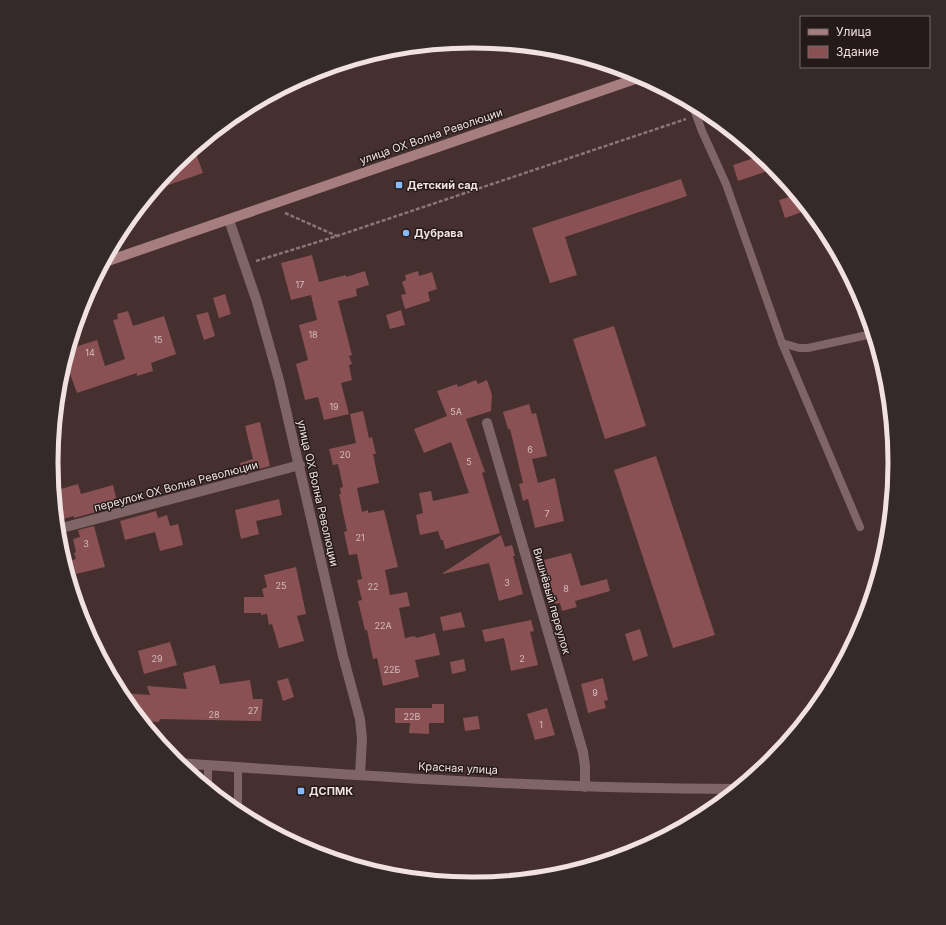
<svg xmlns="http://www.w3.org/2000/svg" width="946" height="925" font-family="Inter,sans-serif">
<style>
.building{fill:#895153}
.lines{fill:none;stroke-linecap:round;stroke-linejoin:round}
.path{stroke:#8a7676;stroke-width:2.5;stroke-dasharray:4 2;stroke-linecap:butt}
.service{stroke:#7f6565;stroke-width:8}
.minor{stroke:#7f6565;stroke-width:10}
.tertiary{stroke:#7f6565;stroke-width:10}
.secondary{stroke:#a77e7f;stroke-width:10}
.poi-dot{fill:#85bbfb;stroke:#251a1a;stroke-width:1.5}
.labels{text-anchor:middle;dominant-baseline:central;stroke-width:3;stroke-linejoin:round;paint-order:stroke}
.number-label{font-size:9px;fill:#d7bdbd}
.street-label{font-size:11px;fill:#f1e1e0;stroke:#251a1a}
.poi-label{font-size:11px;font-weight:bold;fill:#f1e1e0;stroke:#251a1a;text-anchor:start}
.rim{fill:none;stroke:#f1e1e0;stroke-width:5}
</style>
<rect width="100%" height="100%" fill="#462f2f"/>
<g class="building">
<path d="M 194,148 L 203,173 L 154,190 L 175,164 Z"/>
<path d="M 760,156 L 774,169 L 738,181 L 733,165 Z"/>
<path d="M 681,179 L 687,196 L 565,237 L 577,275 L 550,283 L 532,228 Z"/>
<path d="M 796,195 L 808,210 L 785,218 L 779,200 Z"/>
<path d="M 312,255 L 319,282 L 346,275 L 346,277 L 365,271 L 369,285 L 356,289 L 357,296 L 338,301 L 352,355 L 349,356 L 352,364 L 349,365 L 352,380 L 341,383 L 349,414 L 324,420 L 318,397 L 305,400 L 296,364 L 308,360 L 299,325 L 317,320 L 311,295 L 291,300 L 281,263 Z"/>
<path d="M 418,271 L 419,276 L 432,272 L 437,289 L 428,292 L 430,301 L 405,309 L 401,295 L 406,294 L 402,282 L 406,280 L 405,275 Z"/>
<path d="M 225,294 L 231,314 L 219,318 L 213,298 Z"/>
<path d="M 401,310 L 405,325 L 390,329 L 386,315 Z"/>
<path d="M 128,311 L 133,326 L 164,316 L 176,354 L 151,363 L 153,371 L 137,376 L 137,373 L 77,393 L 69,371 L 62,373 L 69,349 L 97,340 L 105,366 L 125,359 L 113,320 L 118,319 L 117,314 Z"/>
<path d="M 208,312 L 215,336 L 204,340 L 196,315 Z"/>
<path d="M 614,326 L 646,426 L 605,439 L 573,339 Z"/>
<path d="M 476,380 L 478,384 L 487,380 L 492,395 L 491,411 L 466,419 L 485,472 L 482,473 L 500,533 L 445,549 L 443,540 L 441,540 L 438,531 L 420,535 L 416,515 L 423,513 L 419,493 L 431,491 L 433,501 L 469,493 L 451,442 L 424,453 L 414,429 L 447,416 L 437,391 L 457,384 L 458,387 Z"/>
<path d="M 529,404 L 532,414 L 536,413 L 547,456 L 532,459 L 538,483 L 555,478 L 564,521 L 535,528 L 528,499 L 523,501 L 519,484 L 523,483 L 510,429 L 508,429 L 503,412 Z"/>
<path d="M 363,411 L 369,438 L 372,437 L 376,454 L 373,454 L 379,483 L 357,488 L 362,512 L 368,510 L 368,513 L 384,510 L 398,567 L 385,570 L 390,595 L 407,592 L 410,606 L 399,608 L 405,638 L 415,636 L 416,638 L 435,633 L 440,655 L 415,660 L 419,677 L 383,686 L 377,658 L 373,659 L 367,630 L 365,630 L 358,601 L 362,600 L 357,580 L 362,579 L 357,554 L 349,555 L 344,532 L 347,531 L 339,494 L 341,494 L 340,488 L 343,487 L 338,464 L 333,465 L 329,449 L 356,443 L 350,414 Z"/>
<path d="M 260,422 L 270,466 L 242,474 L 240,463 L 253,459 L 245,426 Z"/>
<path d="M 656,456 L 715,635 L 673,648 L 614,470 Z"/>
<path d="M 78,484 L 81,494 L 113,485 L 118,506 L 74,518 L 74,516 L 59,520 L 56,507 L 54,491 Z"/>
<path d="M 279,499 L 282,515 L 256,521 L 259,534 L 241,539 L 235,510 Z"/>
<path d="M 156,511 L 158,518 L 167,515 L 170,526 L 178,524 L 183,545 L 160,551 L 155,532 L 125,540 L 120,521 Z"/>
<path d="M 94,526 L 105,567 L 76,574 L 72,560 L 76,559 L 74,553 L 76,552 L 73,539 L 80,537 L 78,530 Z"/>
<path d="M 501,535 L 505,547 L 512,545 L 515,556 L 513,556 L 523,594 L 499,601 L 489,563 L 443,574 L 443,573 Z"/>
<path d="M 571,553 L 581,586 L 607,579 L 610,591 L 575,601 L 577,607 L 562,611 L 560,603 L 555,604 L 544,560 Z"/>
<path d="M 296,567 L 306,614 L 297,616 L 304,641 L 279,648 L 272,624 L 269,625 L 267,614 L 261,615 L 261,613 L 244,613 L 244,597 L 264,597 L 262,589 L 267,587 L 264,575 Z"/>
<path d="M 461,612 L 465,627 L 443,631 L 440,617 Z"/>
<path d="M 531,620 L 534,631 L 530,632 L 538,665 L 511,671 L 504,638 L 485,642 L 482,630 Z"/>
<path d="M 640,629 L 648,656 L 633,661 L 625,634 Z"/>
<path d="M 170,642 L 177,665 L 144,674 L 138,651 Z"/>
<path d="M 464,659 L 466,671 L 452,674 L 450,662 Z"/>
<path d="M 215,665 L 220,684 L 250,680 L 253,699 L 263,699 L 261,721 L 160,719 L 159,722 L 142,721 L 121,693 L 150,695 L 147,686 L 187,689 L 183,673 Z"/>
<path d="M 288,678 L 294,697 L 283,701 L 277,681 Z"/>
<path d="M 603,678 L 608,700 L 604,701 L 606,708 L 588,713 L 581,684 Z"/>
<path d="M 432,704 L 444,704 L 444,723 L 429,723 L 429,734 L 409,733 L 410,723 L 395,723 L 395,708 L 432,708 Z"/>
<path d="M 547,708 L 555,735 L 535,740 L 527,714 Z"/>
<path d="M 478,716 L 480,729 L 465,731 L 463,718 Z"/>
</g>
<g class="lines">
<g class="path">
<path d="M 285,213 L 337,236"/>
<path d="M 256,261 L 337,236 L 686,119"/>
</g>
<g class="service">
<path d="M 692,104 L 702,131 L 726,184 L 782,343 L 860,527"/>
<path d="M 782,343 L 799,348 L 808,348 L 872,334"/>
<path d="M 238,767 L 238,813"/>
<path d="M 208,788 L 208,765"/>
</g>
<g class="minor">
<path d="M 229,220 L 257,302 L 279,380 L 343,656 L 360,719 L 362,739 L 360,775"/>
<path d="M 487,423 L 583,752 L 585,766 L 585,787"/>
<path d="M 58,529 L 300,465"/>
</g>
<path class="tertiary" d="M 178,763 C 364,776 550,789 736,789"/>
<path class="secondary" d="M 105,262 L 641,77"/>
</g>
<g class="poi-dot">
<rect x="395" y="181" width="8" height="8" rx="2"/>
<circle cx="406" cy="233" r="4"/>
<rect x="297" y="787" width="8" height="8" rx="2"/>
</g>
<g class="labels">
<g class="number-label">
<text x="300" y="284">17</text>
<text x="313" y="334">18</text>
<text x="158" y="339">15</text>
<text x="90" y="352">14</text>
<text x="334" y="406">19</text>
<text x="456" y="411">5А</text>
<text x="530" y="449">6</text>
<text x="345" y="454">20</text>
<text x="469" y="461">5</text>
<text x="547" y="513">7</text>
<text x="360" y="537">21</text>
<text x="86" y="543">3</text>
<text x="507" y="582">3</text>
<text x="281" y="585">25</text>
<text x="373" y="586">22</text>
<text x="566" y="588">8</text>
<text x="383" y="625">22А</text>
<text x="157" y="658">29</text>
<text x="522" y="658">2</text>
<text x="392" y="669">22Б</text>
<text x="595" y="692">9</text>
<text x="253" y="710">27</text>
<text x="214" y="714">28</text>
<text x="412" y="716">22В</text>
<text x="541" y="724">1</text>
</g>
<g class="street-label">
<text transform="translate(431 136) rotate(-19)">улица ОХ Волна Революции</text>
<text transform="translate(176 486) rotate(-15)">переулок ОХ Волна Революции</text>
<text transform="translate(318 493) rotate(77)">улица ОХ Волна Революции</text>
<text transform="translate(552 601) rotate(74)">Вишнёвый переулок</text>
<text transform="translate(458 768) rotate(3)">Красная улица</text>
</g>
<g class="poi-label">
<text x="407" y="185">Детский сад</text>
<text x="414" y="233">Дубрава</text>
<text x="309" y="791">ДСПМК</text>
</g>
</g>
<path d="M0 0H946V925H0ZM472 48H474A414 414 0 0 1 888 462V463A414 414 0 0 1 474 877H472A414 414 0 0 1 58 463V462A414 414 0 0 1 472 48Z" fill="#352a2a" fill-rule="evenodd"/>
<path class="rim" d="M472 48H474A414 414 0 0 1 888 462V463A414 414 0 0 1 474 877H472A414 414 0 0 1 58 463V462A414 414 0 0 1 472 48Z"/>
<rect x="800" y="16" width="130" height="52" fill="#251a1a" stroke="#776a69"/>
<rect x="808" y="29" width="20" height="6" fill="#a77e7f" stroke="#776a69"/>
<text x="836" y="36" font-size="12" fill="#f1e1e0">Улица</text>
<rect x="808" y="46" width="20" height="12" fill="#895153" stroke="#776a69"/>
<text x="836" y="56" font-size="12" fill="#f1e1e0">Здание</text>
</svg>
